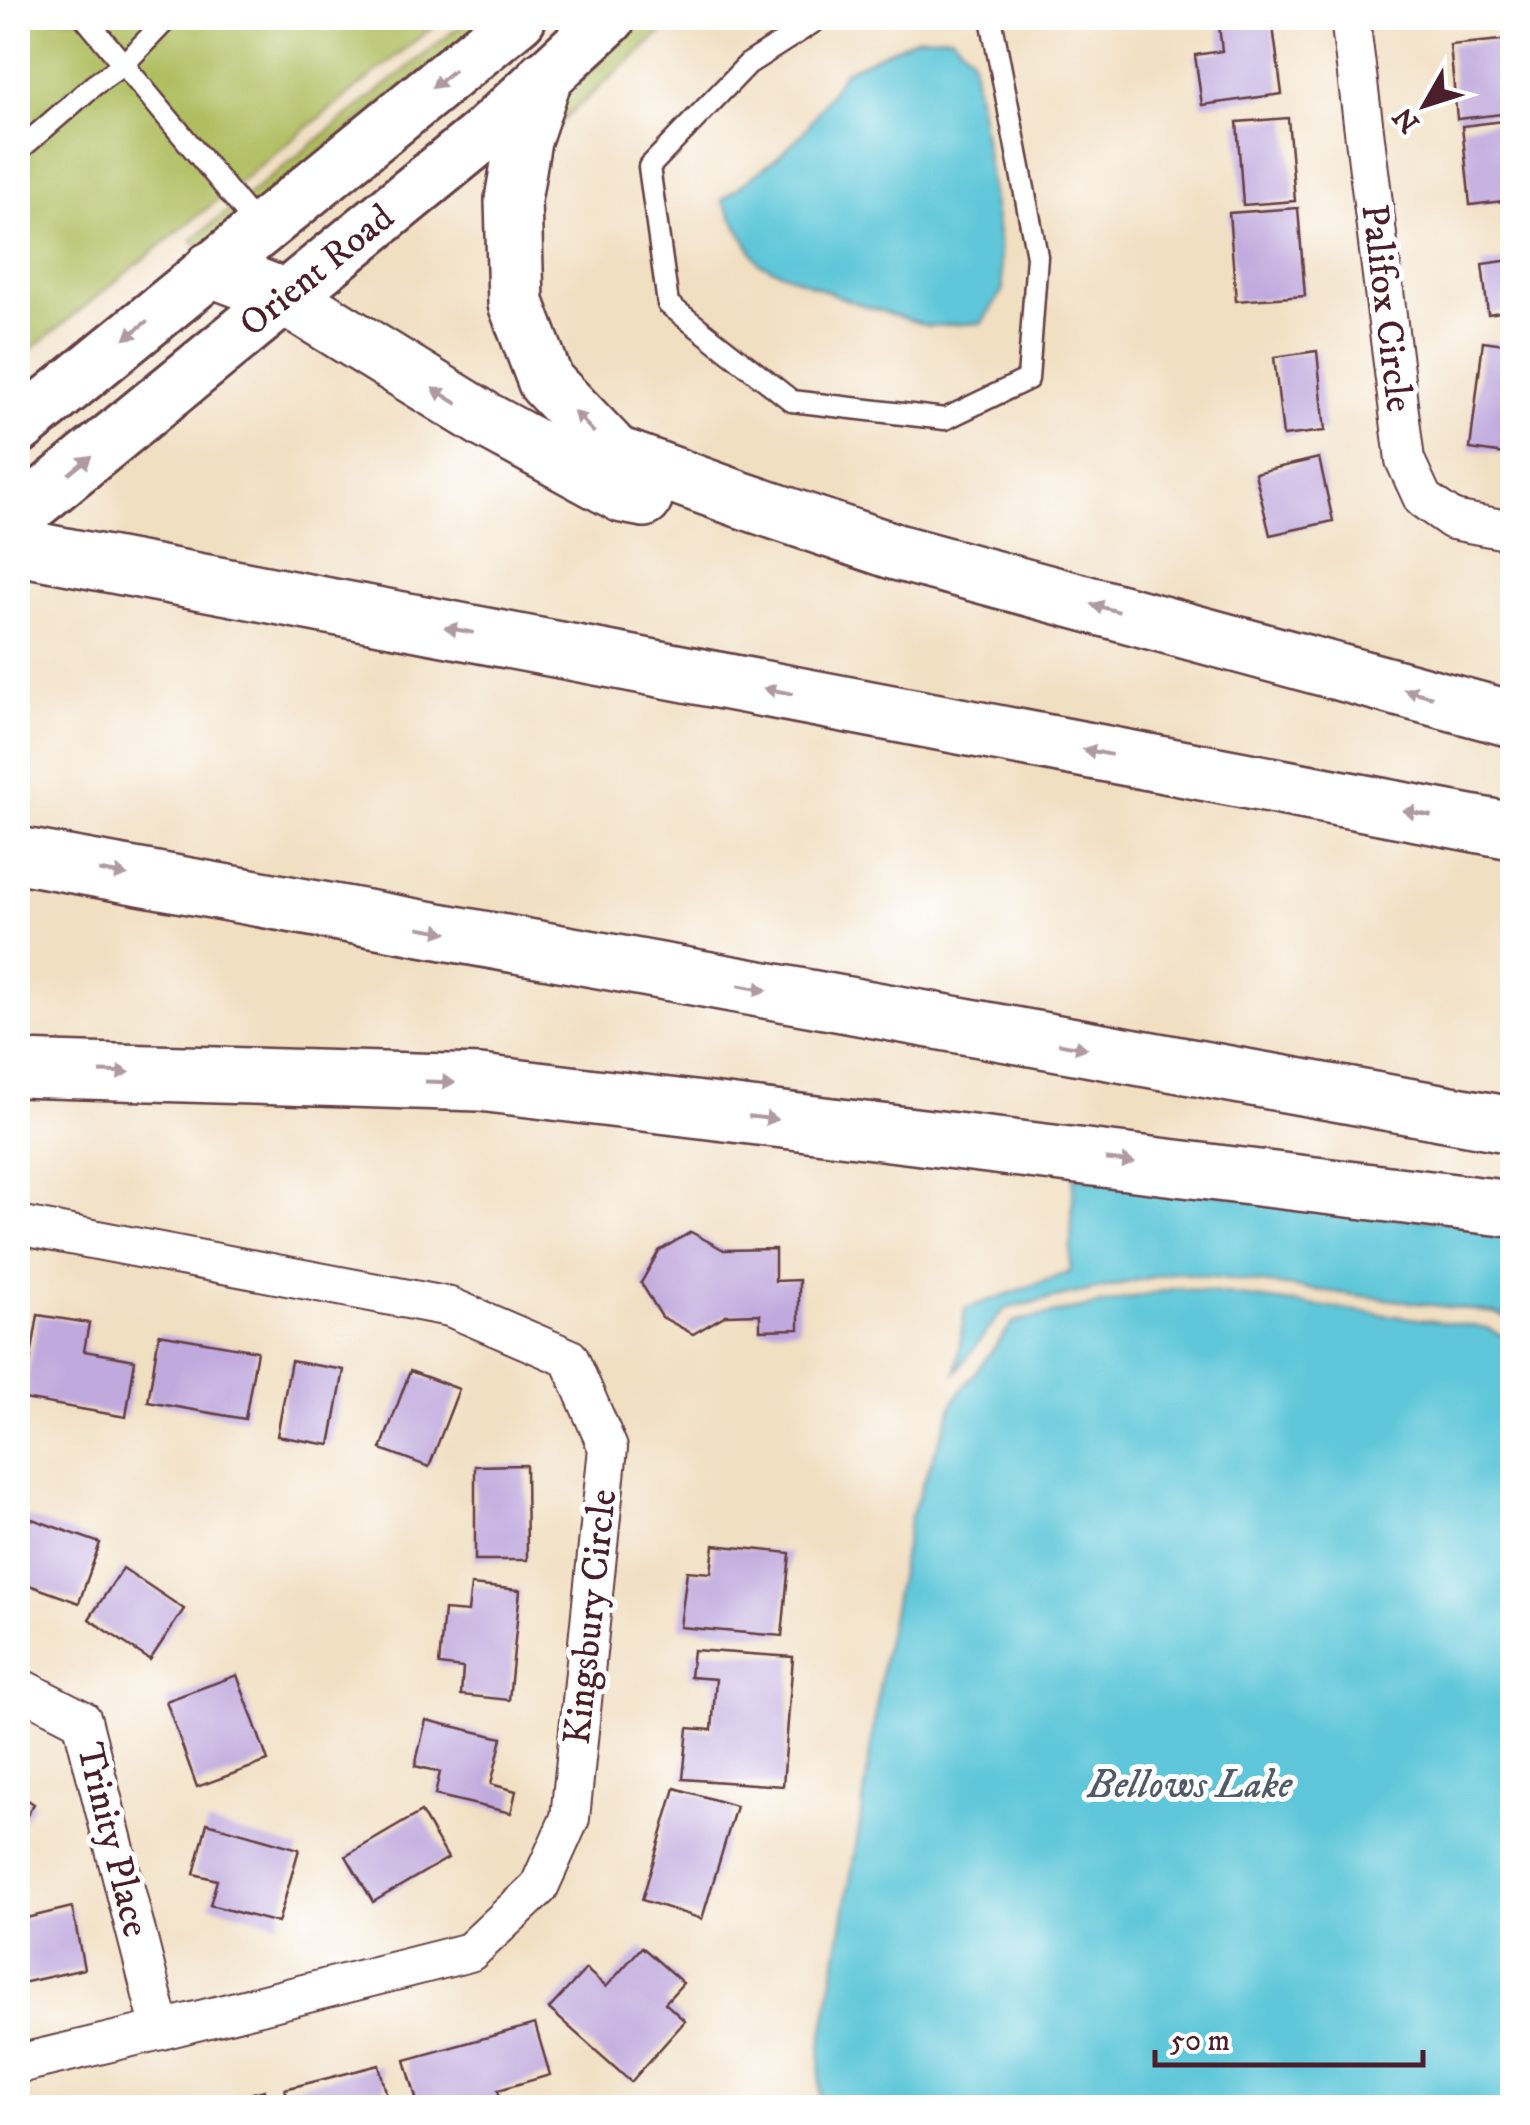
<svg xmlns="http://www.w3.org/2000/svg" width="1530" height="2125" font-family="'IM FELL DW Pica',serif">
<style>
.green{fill:#afbd5f;stroke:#7c6e45;stroke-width:2.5}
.water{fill:#5ec7d9;stroke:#547382;stroke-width:2.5}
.building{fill:#c0a9dd}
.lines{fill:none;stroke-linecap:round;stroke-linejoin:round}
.lane-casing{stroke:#633c42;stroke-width:25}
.street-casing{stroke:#633c42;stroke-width:42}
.secondary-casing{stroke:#633c42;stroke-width:58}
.highway-casing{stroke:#633c42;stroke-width:60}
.lane{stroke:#fff;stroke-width:20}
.street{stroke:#fff;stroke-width:38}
.secondary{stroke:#fff;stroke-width:52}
.highway{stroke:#fff;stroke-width:55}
.oneway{fill:#ae9aa0}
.labels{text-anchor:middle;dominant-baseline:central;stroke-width:10;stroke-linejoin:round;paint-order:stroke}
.street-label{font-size:38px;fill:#4a1f2b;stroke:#fff}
.water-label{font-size:40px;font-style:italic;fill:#515a68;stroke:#fff}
</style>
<rect width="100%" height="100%" fill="#fff"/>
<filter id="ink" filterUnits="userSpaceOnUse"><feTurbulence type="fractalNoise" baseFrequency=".01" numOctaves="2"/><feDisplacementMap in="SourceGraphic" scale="20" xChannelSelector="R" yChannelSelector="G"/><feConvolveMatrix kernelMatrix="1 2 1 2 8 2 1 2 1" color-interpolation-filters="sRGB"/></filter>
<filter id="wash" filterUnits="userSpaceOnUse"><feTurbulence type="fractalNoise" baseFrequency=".0048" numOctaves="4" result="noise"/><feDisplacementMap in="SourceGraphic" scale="40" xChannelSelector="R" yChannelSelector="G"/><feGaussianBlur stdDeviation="2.25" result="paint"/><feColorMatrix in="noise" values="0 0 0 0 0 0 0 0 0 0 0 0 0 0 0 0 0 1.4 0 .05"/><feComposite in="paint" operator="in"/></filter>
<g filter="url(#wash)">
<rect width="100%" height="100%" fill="#f1dfc2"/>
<g class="green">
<path d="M 18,18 L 444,18 L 18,360 Z"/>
<path d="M 470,18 L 490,18 L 201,248 L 193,243 L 192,240 Z"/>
<path d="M 637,18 L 678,18 L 544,137 L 561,87 Z"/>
</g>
<g class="water">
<path d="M 952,36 L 972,57 L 998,234 L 1003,290 L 982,323 L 928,326 L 850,301 L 759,263 L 722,200 L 777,158 L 804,132 L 845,71 L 918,37 Z"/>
<path d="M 1074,1176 L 1507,1229 L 1507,1318 L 1495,1313 L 1176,1272 L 1008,1308 L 1001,1313 L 956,1372 L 965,1309 L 1070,1272 Z"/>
<path d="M 1178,1288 L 1487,1328 L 1512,1340 L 1512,2107 L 819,2107 L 821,2047 L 861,1818 L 883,1660 L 911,1516 L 955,1399 L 1014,1322 Z"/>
</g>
<g id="blocks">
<g class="building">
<path d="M 1272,19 L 1282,94 L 1202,105 L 1195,55 L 1222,51 L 1219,26 Z"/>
<path d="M 1512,39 L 1512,113 L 1457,119 L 1450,45 Z"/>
<path d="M 1288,118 L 1295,201 L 1243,205 L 1237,122 Z"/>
<path d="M 1512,120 L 1512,200 L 1470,205 L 1462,126 Z"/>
<path d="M 1298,208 L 1305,296 L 1236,301 L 1229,213 Z"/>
<path d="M 1512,260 L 1512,310 L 1488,314 L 1482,264 Z"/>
<path d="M 1483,341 L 1512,345 L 1512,455 L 1470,449 Z"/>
<path d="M 1317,351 L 1325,431 L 1283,436 L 1274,357 Z"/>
<path d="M 1319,458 L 1333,521 L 1270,535 L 1255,473 Z"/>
<path d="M 691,1232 L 724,1250 L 775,1249 L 775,1281 L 799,1280 L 799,1329 L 760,1330 L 760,1314 L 726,1315 L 693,1334 L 662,1317 L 641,1283 L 659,1251 Z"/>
<path d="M 38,1315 L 89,1323 L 84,1351 L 135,1360 L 126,1417 L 24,1399 Z"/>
<path d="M 159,1334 L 257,1351 L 245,1419 L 148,1402 Z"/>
<path d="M 291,1361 L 344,1370 L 330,1445 L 277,1436 Z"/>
<path d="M 410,1371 L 459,1389 L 429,1467 L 381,1449 Z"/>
<path d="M 526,1465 L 527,1560 L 475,1560 L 475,1466 Z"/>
<path d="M 18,1514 L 100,1543 L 79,1603 L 18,1581 Z"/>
<path d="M 714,1545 L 790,1553 L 782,1636 L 680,1627 L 687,1571 L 711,1573 Z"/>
<path d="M 123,1568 L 184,1609 L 150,1660 L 89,1619 Z"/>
<path d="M 471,1585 L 520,1590 L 509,1700 L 461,1695 L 463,1668 L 439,1665 L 444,1610 L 468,1612 Z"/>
<path d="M 693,1650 L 793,1657 L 783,1786 L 683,1779 L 688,1728 L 712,1730 L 716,1679 L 690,1677 Z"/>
<path d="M 237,1675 L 268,1761 L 197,1787 L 166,1701 Z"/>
<path d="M 426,1720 L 502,1738 L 491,1784 L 516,1791 L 511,1813 L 435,1795 L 440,1772 L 415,1766 Z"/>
<path d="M 675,1788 L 736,1806 L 702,1919 L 642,1900 Z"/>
<path d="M 18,1793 L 34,1804 L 18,1829 Z"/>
<path d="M 421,1812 L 448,1858 L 373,1902 L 346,1856 Z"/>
<path d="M 207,1823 L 299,1849 L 278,1923 L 210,1905 L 217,1880 L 194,1874 Z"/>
<path d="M 72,1907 L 84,1969 L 18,1984 L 18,1920 Z"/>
<path d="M 642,1947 L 683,1983 L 665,2003 L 685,2021 L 631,2082 L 549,2009 L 586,1969 L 606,1987 Z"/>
<path d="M 535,2024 L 550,2075 L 498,2090 L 503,2108 L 419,2108 L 405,2060 Z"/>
<path d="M 379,2065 L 390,2108 L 289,2108 L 285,2089 Z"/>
<path d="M 264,2090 L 268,2108 L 204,2108 L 204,2106 Z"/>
</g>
</g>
</g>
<g filter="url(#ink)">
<use href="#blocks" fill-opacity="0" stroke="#633c42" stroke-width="2.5"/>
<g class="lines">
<g class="lane-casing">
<g id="lane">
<path d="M 85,18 L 259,228"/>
<path d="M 820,18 L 748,64 L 649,167 L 668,304 L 792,401 L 945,419 L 1028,379 L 1037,256 L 991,18"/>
<path d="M 18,151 L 94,85 L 124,64 L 168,18"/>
</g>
</g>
<g class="street-casing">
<g id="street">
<path d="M 1350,18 L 1405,460 L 1423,499 L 1453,520 L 1512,531"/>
<path d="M 18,1225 L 450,1307 L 569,1358 L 608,1448 L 570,1818 L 539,1887 L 470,1952 L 161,2030 L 18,2064"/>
<path d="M 18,1687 L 82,1720 L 161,2030"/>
</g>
</g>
<g class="secondary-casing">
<g id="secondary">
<path d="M 18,428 L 519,18"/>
<path d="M 18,516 L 482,136 L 609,18"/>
</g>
</g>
<g class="highway-casing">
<g id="highway">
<path d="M 544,78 L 523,140 L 513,200 L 516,303 L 546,382 L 615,454 L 739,499 L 896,552 L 1512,719"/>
<path d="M 212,269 L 285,297 L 485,420 L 623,495 L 644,499"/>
<path d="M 18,547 L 1512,831"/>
<path d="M 18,855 L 1512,1125"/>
<path d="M 18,1069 L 480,1083 L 1512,1209"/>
</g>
</g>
<use href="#lane" class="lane"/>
<use href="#street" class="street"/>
<use href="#secondary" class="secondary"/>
<use href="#highway" class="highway"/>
</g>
<defs><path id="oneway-solid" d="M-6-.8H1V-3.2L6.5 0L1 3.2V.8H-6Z" transform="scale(2.5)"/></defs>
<g class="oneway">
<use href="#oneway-solid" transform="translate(443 79) rotate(141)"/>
<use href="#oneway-solid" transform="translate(136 330) rotate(141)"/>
<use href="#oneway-solid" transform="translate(445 396) rotate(-148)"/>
<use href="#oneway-solid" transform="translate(584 422) rotate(-134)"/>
<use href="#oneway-solid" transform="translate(80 465) rotate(-39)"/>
<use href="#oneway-solid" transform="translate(1105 608) rotate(-165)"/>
<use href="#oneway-solid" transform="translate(459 630) rotate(-169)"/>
<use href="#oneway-solid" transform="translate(778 691) rotate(-169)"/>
<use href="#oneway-solid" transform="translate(1418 693) rotate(-165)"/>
<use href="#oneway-solid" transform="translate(1097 752) rotate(-169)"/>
<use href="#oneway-solid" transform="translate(1417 813) rotate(-169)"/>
<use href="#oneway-solid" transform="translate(113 873) rotate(10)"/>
<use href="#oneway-solid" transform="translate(433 930) rotate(10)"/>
<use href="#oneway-solid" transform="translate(753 988) rotate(10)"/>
<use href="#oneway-solid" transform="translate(1073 1046) rotate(10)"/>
<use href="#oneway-solid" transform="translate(115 1072) rotate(2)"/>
<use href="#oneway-solid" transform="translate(440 1082) rotate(2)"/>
<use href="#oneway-solid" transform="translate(763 1118) rotate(7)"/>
<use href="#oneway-solid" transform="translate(1120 1161) rotate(7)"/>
</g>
</g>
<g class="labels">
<g class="street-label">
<text transform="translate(317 271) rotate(-39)">Orient Road</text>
<text transform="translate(1386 308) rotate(83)">Palifox Circle</text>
<text transform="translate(591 1617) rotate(-84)">Kingsbury Circle</text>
<text transform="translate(112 1840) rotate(76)">Trinity Place</text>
</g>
<g class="water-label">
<text x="1190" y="1786">Bellows Lake</text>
</g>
</g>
<rect width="1530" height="2125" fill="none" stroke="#fff" stroke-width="60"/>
<g transform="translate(1425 105) rotate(231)" stroke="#ffffff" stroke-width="8" paint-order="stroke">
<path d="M0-8L18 38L0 25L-18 38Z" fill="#4a1f2b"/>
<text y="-15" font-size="28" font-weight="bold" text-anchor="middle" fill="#4a1f2b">N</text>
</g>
<path d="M1155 2050v15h268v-15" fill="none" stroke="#4a1f2b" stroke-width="5"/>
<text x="1170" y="2050" font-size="30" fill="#4a1f2b" stroke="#ffffff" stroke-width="8" paint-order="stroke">50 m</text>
</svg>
